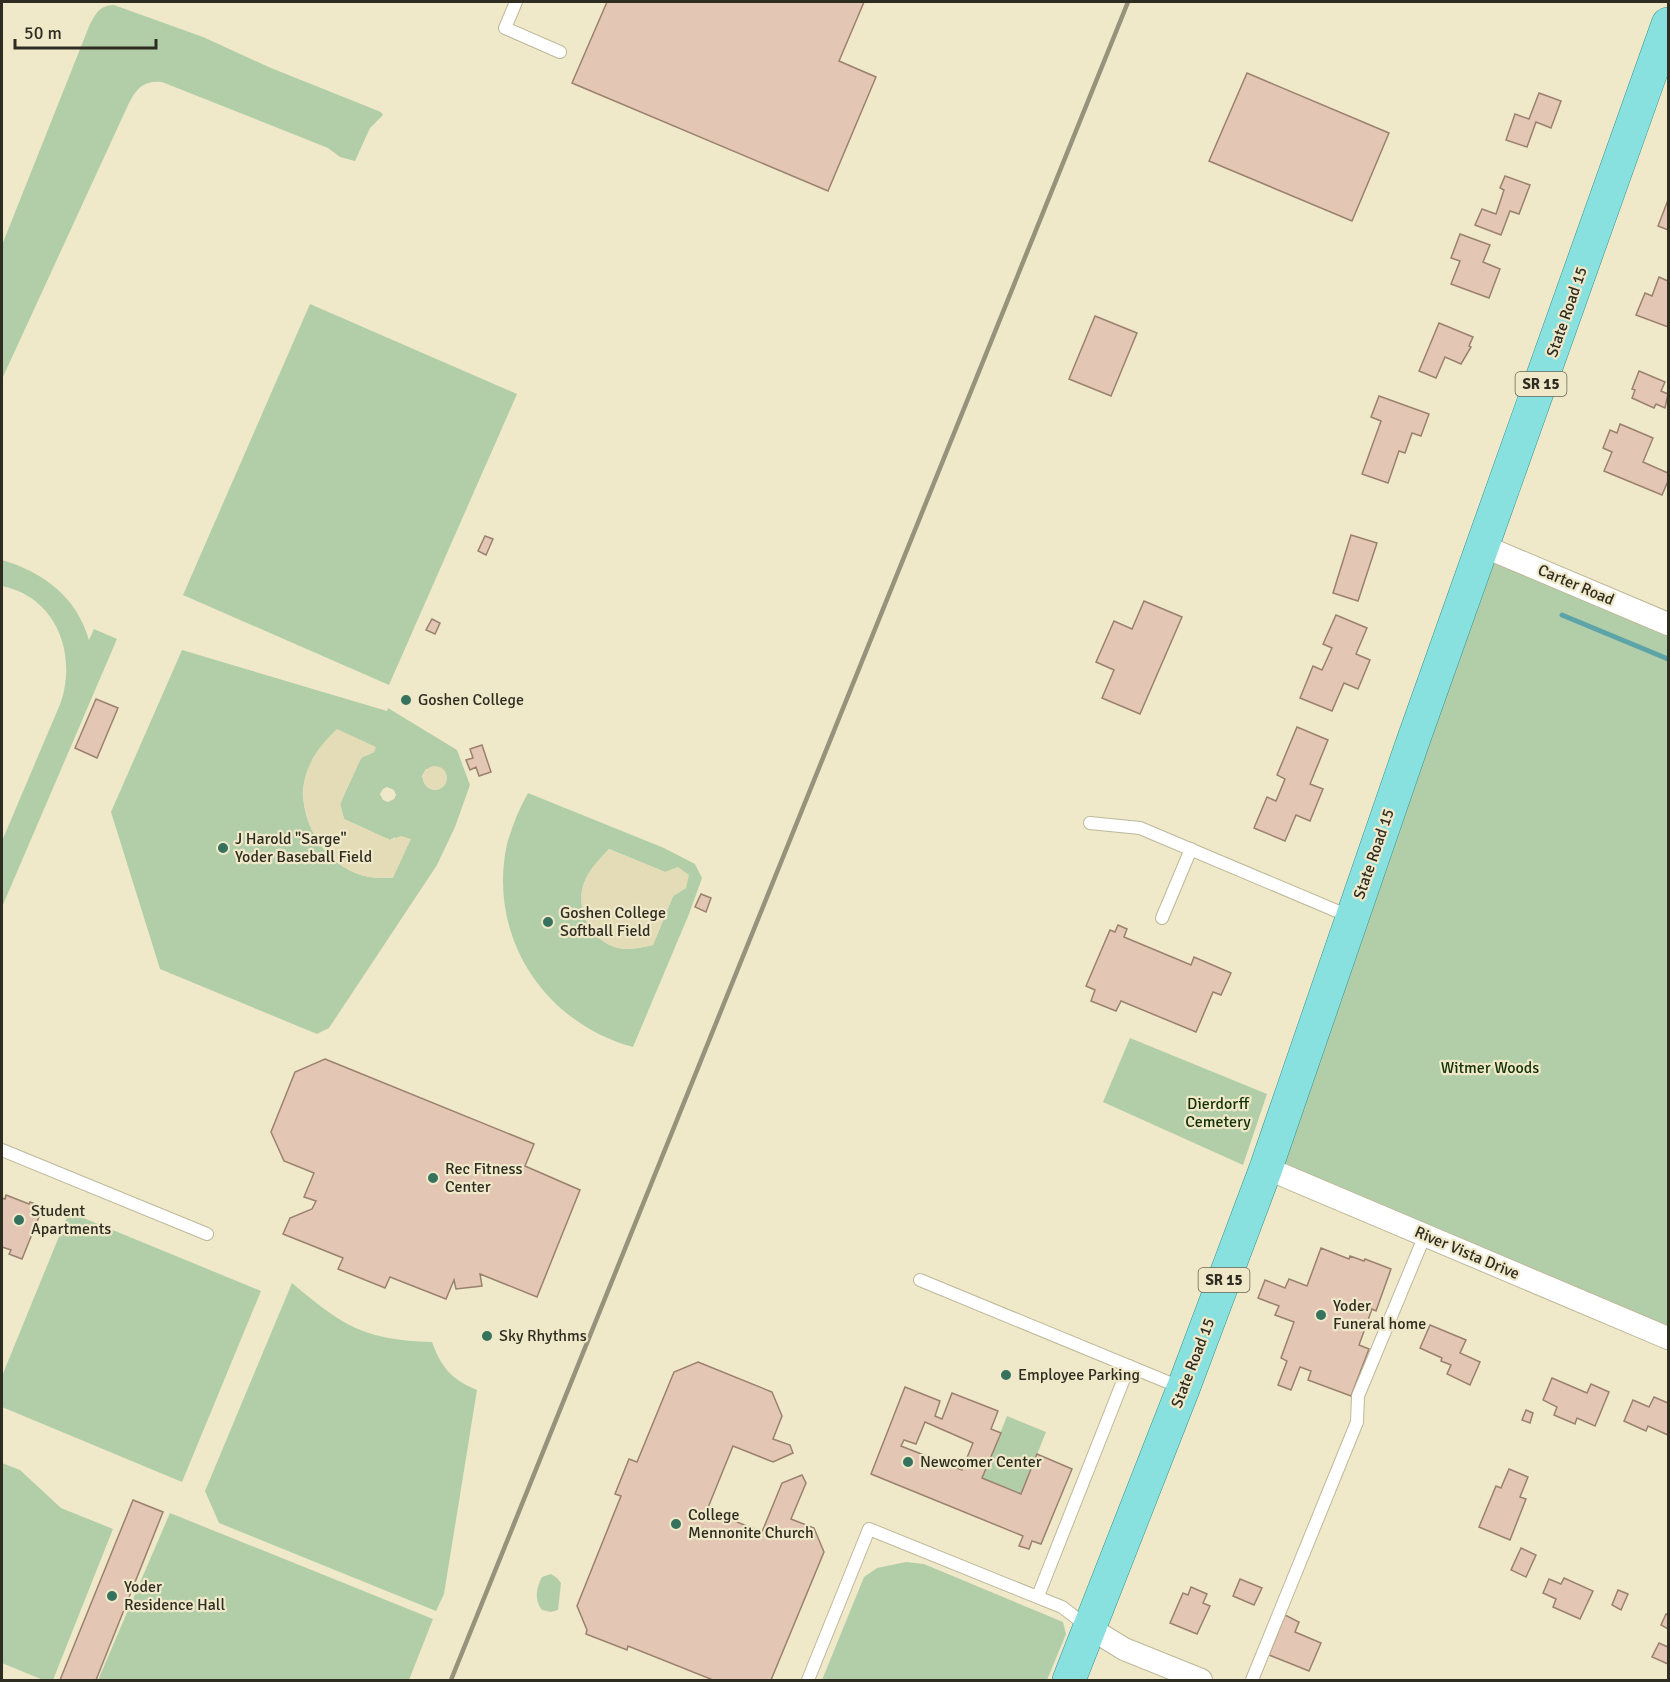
<svg xmlns="http://www.w3.org/2000/svg" width="1670" height="1682" font-family="Signika,sans-serif">
<style>
.green{fill:#b2cea8;fill-rule:evenodd}
.sand{fill:#e4dbb7}
.lines{fill:none;stroke-linecap:round;stroke-linejoin:round}
.stream{stroke:#5da4a9;stroke-width:5}
.building{fill:#e3c6b3;stroke:#9b816f;stroke-width:1.5;fill-rule:evenodd}
.service-casing{stroke:#beb89a;stroke-width:14}
.minor-casing{stroke:#beb89a;stroke-width:24}
.primary-casing{stroke:#36938f;stroke-width:34}
.service{stroke:#fff;stroke-width:12}
.minor{stroke:#fff;stroke-width:22}
.primary{stroke:#88e0df;stroke-width:33}
.rail{stroke:#96927c;stroke-width:4.5}
.poi-dot{fill:#36725d;stroke:#efe9ca;stroke-width:2}
.labels{text-anchor:middle;dominant-baseline:central;stroke-width:4.5;stroke-linejoin:round;paint-order:stroke}
.shield{fill:#efe9ca;stroke:#696554;stroke-width:1.5}
.shield-label{font-size:15px;font-weight:bold;fill:#2f2c21}
.street-label{font-size:16px;fill:#2f2c21;stroke:#efe9ca}
.poi-label{font-size:16px;fill:#2f2c21;stroke:#efe9ca;text-anchor:start}
.park-label{font-size:16px;fill:#123203;stroke:#efe9ca}
</style>
<rect width="100%" height="100%" fill="#efe9ca"/>
<g class="green">
<path d="M 114,5 L 203,37 L 271,68 L 381,112 L 383,115 L 370,128 L 355,161 L 340,157 L 328,148 L 162,82 C 144,80 137,88 129,103 L 2,379 L 2,245 L 90,24 C 97,12 99,6 114,5 Z"/>
<path d="M 310,304 L 517,394 L 389,685 L 183,595 Z"/>
<path d="M 1483,546 L 1668,624 L 1668,1338 L 1266,1168 Z"/>
<path d="M 2,560 C 43,572 77,597 89,640 L 94,629 L 117,639 L 2,907 L 2,841 L 61,702 C 77,653 56,597 2,586 Z"/>
<path d="M 182,650 L 387,711 L 388,708 L 457,750 L 470,785 L 455,827 L 437,865 L 329,1028 L 317,1034 L 160,969 L 111,812 ZM 374,752 L 361,758 L 340,804 L 344,819 L 390,840 L 395,837 L 393,878 C 385,878 377,878 369,877 C 331,870 306,833 303,796 C 302,782 309,768 314,756 ZM 426,769 L 446,782 C 438,795 425,790 422,776 ZM 387,787 L 394,790 L 396,795 L 394,799 L 388,802 L 383,800 L 380,794 L 383,789 Z"/>
<path d="M 528,793 L 664,848 L 695,864 L 702,878 L 689,914 L 633,1047 C 544,1023 487,936 507,844 C 512,826 519,809 528,793 ZM 609,849 L 665,872 L 686,888 L 673,896 L 653,945 C 644,947 634,949 625,949 C 594,947 574,911 584,883 C 589,869 600,859 609,849 Z"/>
<path d="M 1130,1038 L 1267,1094 L 1243,1165 L 1103,1102 Z"/>
<path d="M 69,1212 L 261,1291 L 182,1482 L 2,1407 L 2,1376 Z"/>
<path d="M 292,1283 C 343,1326 364,1340 432,1342 C 441,1367 452,1380 477,1390 L 444,1594 L 436,1611 L 219,1523 L 205,1491 Z"/>
<path d="M 1007,1416 L 1046,1432 L 1021,1494 L 982,1478 Z"/>
<path d="M 2,1463 L 20,1470 L 61,1508 L 113,1529 L 53,1680 L 43,1680 L 2,1663 Z"/>
<path d="M 170,1513 L 433,1619 L 409,1680 L 98,1680 Z"/>
<path d="M 906,1562 L 924,1564 L 1063,1622 L 1066,1634 L 1047,1680 L 822,1680 L 864,1577 L 877,1568 Z"/>
<path d="M 551,1574 L 557,1578 L 561,1583 L 558,1610 L 551,1612 L 542,1610 C 534,1600 536,1588 542,1577 Z"/>
</g>
<g class="sand">
<path d="M 337,729 L 376,747 L 374,752 L 361,758 L 340,804 L 344,819 L 390,840 L 401,836 L 411,839 L 393,878 C 385,878 377,878 369,877 C 326,869 293,817 306,774 C 312,756 323,742 337,729 Z"/>
<circle cx="435" cy="778" r="12"/>
<path d="M 609,849 L 665,872 L 678,867 L 689,875 L 686,888 L 673,896 L 653,945 C 644,947 634,949 625,949 C 593,947 574,911 584,883 C 589,869 600,859 609,849 Z"/>
</g>
<g class="lines">
<path class="stream" d="M 1562,615 L 1668,659"/>
</g>
<g class="building">
<path d="M 607,2 L 864,2 L 839,61 L 876,77 L 828,191 L 572,83 Z"/>
<path d="M 1247,73 L 1389,133 L 1352,221 L 1209,161 Z"/>
<path d="M 1539,93 L 1561,101 L 1551,128 L 1536,122 L 1527,147 L 1506,140 L 1515,114 L 1529,119 Z"/>
<path d="M 1505,176 L 1530,185 L 1519,214 L 1510,211 L 1501,235 L 1475,225 L 1482,209 L 1496,214 L 1504,190 L 1500,188 Z"/>
<path d="M 1668,200 L 1668,230 L 1658,226 Z"/>
<path d="M 1460,234 L 1490,245 L 1483,262 L 1500,269 L 1489,298 L 1451,284 L 1460,261 L 1451,258 Z"/>
<path d="M 1659,277 L 1668,281 L 1668,327 L 1636,315 L 1645,293 L 1652,296 Z"/>
<path d="M 1095,316 L 1137,333 L 1111,396 L 1069,379 Z"/>
<path d="M 1439,323 L 1473,337 L 1469,346 L 1471,347 L 1461,364 L 1445,357 L 1436,378 L 1419,371 Z"/>
<path d="M 1639,371 L 1665,382 L 1661,391 L 1668,394 L 1665,408 L 1656,404 L 1654,408 L 1632,398 L 1635,390 L 1632,389 Z"/>
<path d="M 1379,396 L 1429,414 L 1421,436 L 1412,433 L 1405,453 L 1399,451 L 1388,483 L 1362,474 L 1381,421 L 1371,417 Z"/>
<path d="M 1620,424 L 1653,438 L 1643,462 L 1668,473 L 1668,481 L 1662,495 L 1604,471 L 1612,452 L 1603,448 L 1610,430 L 1617,433 Z"/>
<path d="M 1351,535 L 1377,543 L 1358,601 L 1333,593 Z"/>
<path d="M 485,536 L 493,539 L 486,555 L 478,551 Z"/>
<path d="M 1144,601 L 1182,617 L 1140,714 L 1102,698 L 1114,670 L 1096,662 L 1114,621 L 1132,629 Z"/>
<path d="M 1336,615 L 1367,628 L 1356,654 L 1370,660 L 1358,689 L 1344,683 L 1332,711 L 1300,698 L 1313,666 L 1322,670 L 1332,648 L 1323,644 Z"/>
<path d="M 432,619 L 440,623 L 435,634 L 426,630 Z"/>
<path d="M 96,699 L 118,708 L 97,758 L 75,748 Z"/>
<path d="M 1297,727 L 1328,740 L 1310,784 L 1323,789 L 1310,821 L 1296,815 L 1285,841 L 1254,828 L 1267,797 L 1276,801 L 1285,779 L 1277,775 Z"/>
<path d="M 482,745 L 491,772 L 479,776 L 476,767 L 470,770 L 466,760 L 473,758 L 470,749 Z"/>
<path d="M 701,894 L 711,898 L 706,912 L 695,907 Z"/>
<path d="M 1118,925 L 1127,929 L 1124,937 L 1191,965 L 1194,957 L 1231,973 L 1221,995 L 1213,992 L 1196,1032 L 1121,1001 L 1116,1011 L 1091,1001 L 1095,990 L 1086,986 L 1110,930 L 1115,932 Z"/>
<path d="M 325,1059 L 534,1144 L 525,1166 L 580,1190 L 537,1297 L 480,1274 L 482,1286 L 456,1289 L 454,1280 L 446,1299 L 390,1277 L 385,1288 L 338,1269 L 343,1258 L 283,1234 L 290,1218 L 312,1209 L 316,1201 L 304,1197 L 314,1173 L 284,1161 L 271,1132 L 295,1072 Z"/>
<path d="M 6,1195 L 29,1204 L 30,1202 L 43,1207 L 22,1259 L 9,1254 L 11,1250 L 2,1247 L 2,1198 L 5,1199 Z"/>
<path d="M 1321,1248 L 1349,1259 L 1350,1256 L 1364,1261 L 1365,1259 L 1391,1269 L 1376,1311 L 1372,1309 L 1359,1345 L 1369,1349 L 1351,1396 L 1308,1380 L 1311,1371 L 1300,1367 L 1291,1390 L 1278,1385 L 1287,1361 L 1281,1358 L 1294,1322 L 1275,1315 L 1279,1306 L 1258,1298 L 1265,1280 L 1285,1288 L 1289,1279 L 1307,1286 Z"/>
<path d="M 1430,1325 L 1466,1340 L 1460,1353 L 1480,1362 L 1470,1385 L 1447,1374 L 1451,1365 L 1441,1361 L 1442,1358 L 1420,1348 Z"/>
<path d="M 698,1362 L 772,1392 L 782,1416 L 773,1439 L 790,1445 L 793,1453 L 773,1462 L 733,1446 L 707,1510 L 762,1532 L 782,1483 L 802,1475 L 806,1483 L 791,1519 L 814,1528 L 824,1552 L 771,1680 L 713,1680 L 628,1646 L 627,1650 L 586,1634 L 587,1630 L 577,1606 L 621,1496 L 615,1494 L 629,1459 L 637,1462 L 674,1372 Z"/>
<path d="M 1552,1378 L 1587,1393 L 1591,1384 L 1609,1392 L 1595,1426 L 1577,1418 L 1575,1424 L 1554,1415 L 1557,1407 L 1543,1400 Z"/>
<path d="M 905,1387 L 940,1401 L 935,1416 L 942,1419 L 952,1393 L 998,1411 L 991,1429 L 1001,1433 L 982,1478 L 1021,1494 L 1037,1454 L 1072,1469 L 1041,1544 L 1032,1541 L 1029,1549 L 1019,1546 L 1023,1536 L 871,1474 ZM 925,1422 L 973,1443 L 962,1470 L 901,1446 L 904,1440 L 916,1444 Z"/>
<path d="M 1654,1397 L 1668,1403 L 1668,1435 L 1648,1426 L 1646,1431 L 1624,1421 L 1633,1400 L 1649,1407 Z"/>
<path d="M 1526,1410 L 1533,1413 L 1530,1423 L 1522,1420 Z"/>
<path d="M 1509,1469 L 1528,1477 L 1520,1497 L 1526,1499 L 1510,1540 L 1479,1527 L 1496,1486 L 1501,1488 Z"/>
<path d="M 133,1500 L 163,1512 L 96,1680 L 60,1680 Z"/>
<path d="M 1521,1548 L 1536,1555 L 1526,1577 L 1511,1570 Z"/>
<path d="M 1564,1578 L 1593,1591 L 1580,1619 L 1553,1607 L 1556,1599 L 1543,1593 L 1549,1579 L 1561,1584 Z"/>
<path d="M 1240,1579 L 1262,1588 L 1254,1605 L 1233,1596 Z"/>
<path d="M 1191,1587 L 1207,1594 L 1203,1603 L 1210,1606 L 1197,1634 L 1170,1623 L 1183,1593 L 1188,1595 Z"/>
<path d="M 1618,1590 L 1628,1594 L 1621,1610 L 1612,1605 Z"/>
<path d="M 1666,1614 L 1668,1615 L 1668,1629 L 1661,1625 Z"/>
<path d="M 1285,1615 L 1299,1622 L 1295,1632 L 1321,1643 L 1309,1671 L 1269,1655 Z"/>
<path d="M 1659,1643 L 1668,1647 L 1668,1664 L 1652,1657 Z"/>
</g>
<g class="lines">
<g class="service-casing">
<g id="service">
<path d="M 516,2 L 505,28 L 560,52"/>
<path d="M 1090,823 L 1140,828 L 1351,917"/>
<path d="M 1162,918 L 1191,849"/>
<path d="M 2,1150 L 207,1234"/>
<path d="M 920,1280 L 1182,1388"/>
<path d="M 1038,1596 L 1129,1366"/>
<path d="M 808,1680 L 869,1529 L 1062,1607 L 1087,1626"/>
<path d="M 1252,1680 L 1357,1422 L 1358,1396 L 1425,1235"/>
</g>
</g>
<g class="minor-casing">
<g id="minor">
<path d="M 1483,546 L 1668,624"/>
<path d="M 1266,1168 L 1668,1338"/>
<path d="M 1090,1628 L 1124,1649 L 1201,1680"/>
</g>
</g>
<g class="primary-casing">
<path id="primary" d="M 1069,1680 L 1183,1389 L 1266,1168 L 1412,744 L 1668,24"/>
</g>
<use href="#service" class="service"/>
<use href="#minor" class="minor"/>
<use href="#primary" class="primary"/>
<path class="rail" d="M 451,1680 L 1128,2"/>
</g>
<g class="poi-dot">
<circle cx="406" cy="700" r="6"/>
<circle cx="223" cy="848" r="6"/>
<circle cx="548" cy="922" r="6"/>
<circle cx="433" cy="1178" r="6"/>
<circle cx="19" cy="1220" r="6"/>
<circle cx="1321" cy="1315" r="6"/>
<circle cx="487" cy="1336" r="6"/>
<circle cx="1006" cy="1375" r="6"/>
<circle cx="908" cy="1462" r="6"/>
<circle cx="676" cy="1524" r="6"/>
<circle cx="112" cy="1596" r="6"/>
</g>
<g class="labels">
<g class="shield">
<rect x="1515.5" y="372" width="51" height="24" rx="4.5"/>
<rect x="1198.5" y="1268" width="51" height="24" rx="4.5"/>
</g>
<g class="shield-label">
<text x="1541" y="384">SR 15</text>
<text x="1224" y="1280">SR 15</text>
</g>
<g class="street-label">
<text transform="translate(1567 312) rotate(-71)">State Road 15</text>
<text transform="translate(1576 585) rotate(23)">Carter Road</text>
<text transform="translate(1374 854) rotate(-71)">State Road 15</text>
<text transform="translate(1467 1253) rotate(23)">River Vista Drive</text>
<text transform="translate(1193 1363) rotate(-69)">State Road 15</text>
</g>
<g class="poi-label">
<text x="418" y="700">Goshen College</text>
<text x="235" y="839">J Harold "Sarge"<tspan x="235" dy="18">Yoder Baseball Field</tspan></text>
<text x="560" y="913">Goshen College<tspan x="560" dy="18">Softball Field</tspan></text>
<text x="445" y="1169">Rec Fitness<tspan x="445" dy="18">Center</tspan></text>
<text x="31" y="1211">Student<tspan x="31" dy="18">Apartments</tspan></text>
<text x="1333" y="1306">Yoder<tspan x="1333" dy="18">Funeral home</tspan></text>
<text x="499" y="1336">Sky Rhythms</text>
<text x="1018" y="1375">Employee Parking</text>
<text x="920" y="1462">Newcomer Center</text>
<text x="688" y="1515">College<tspan x="688" dy="18">Mennonite Church</tspan></text>
<text x="124" y="1587">Yoder<tspan x="124" dy="18">Residence Hall</tspan></text>
</g>
<g class="park-label">
<text x="1490" y="1068">Witmer Woods</text>
<text x="1218" y="1104">Dierdorff<tspan x="1218" dy="18">Cemetery</tspan></text>
</g>
</g>
<rect width="1670" height="1682" fill="none" stroke="#2f2c21" stroke-width="6"/>
<path d="M15 39v9h141v-9" fill="none" stroke="#2f2c21" stroke-width="3"/>
<text x="24" y="39" font-size="18" fill="#2f2c21" stroke="#efe9ca" stroke-width="4.5" paint-order="stroke">50 m</text>
</svg>
